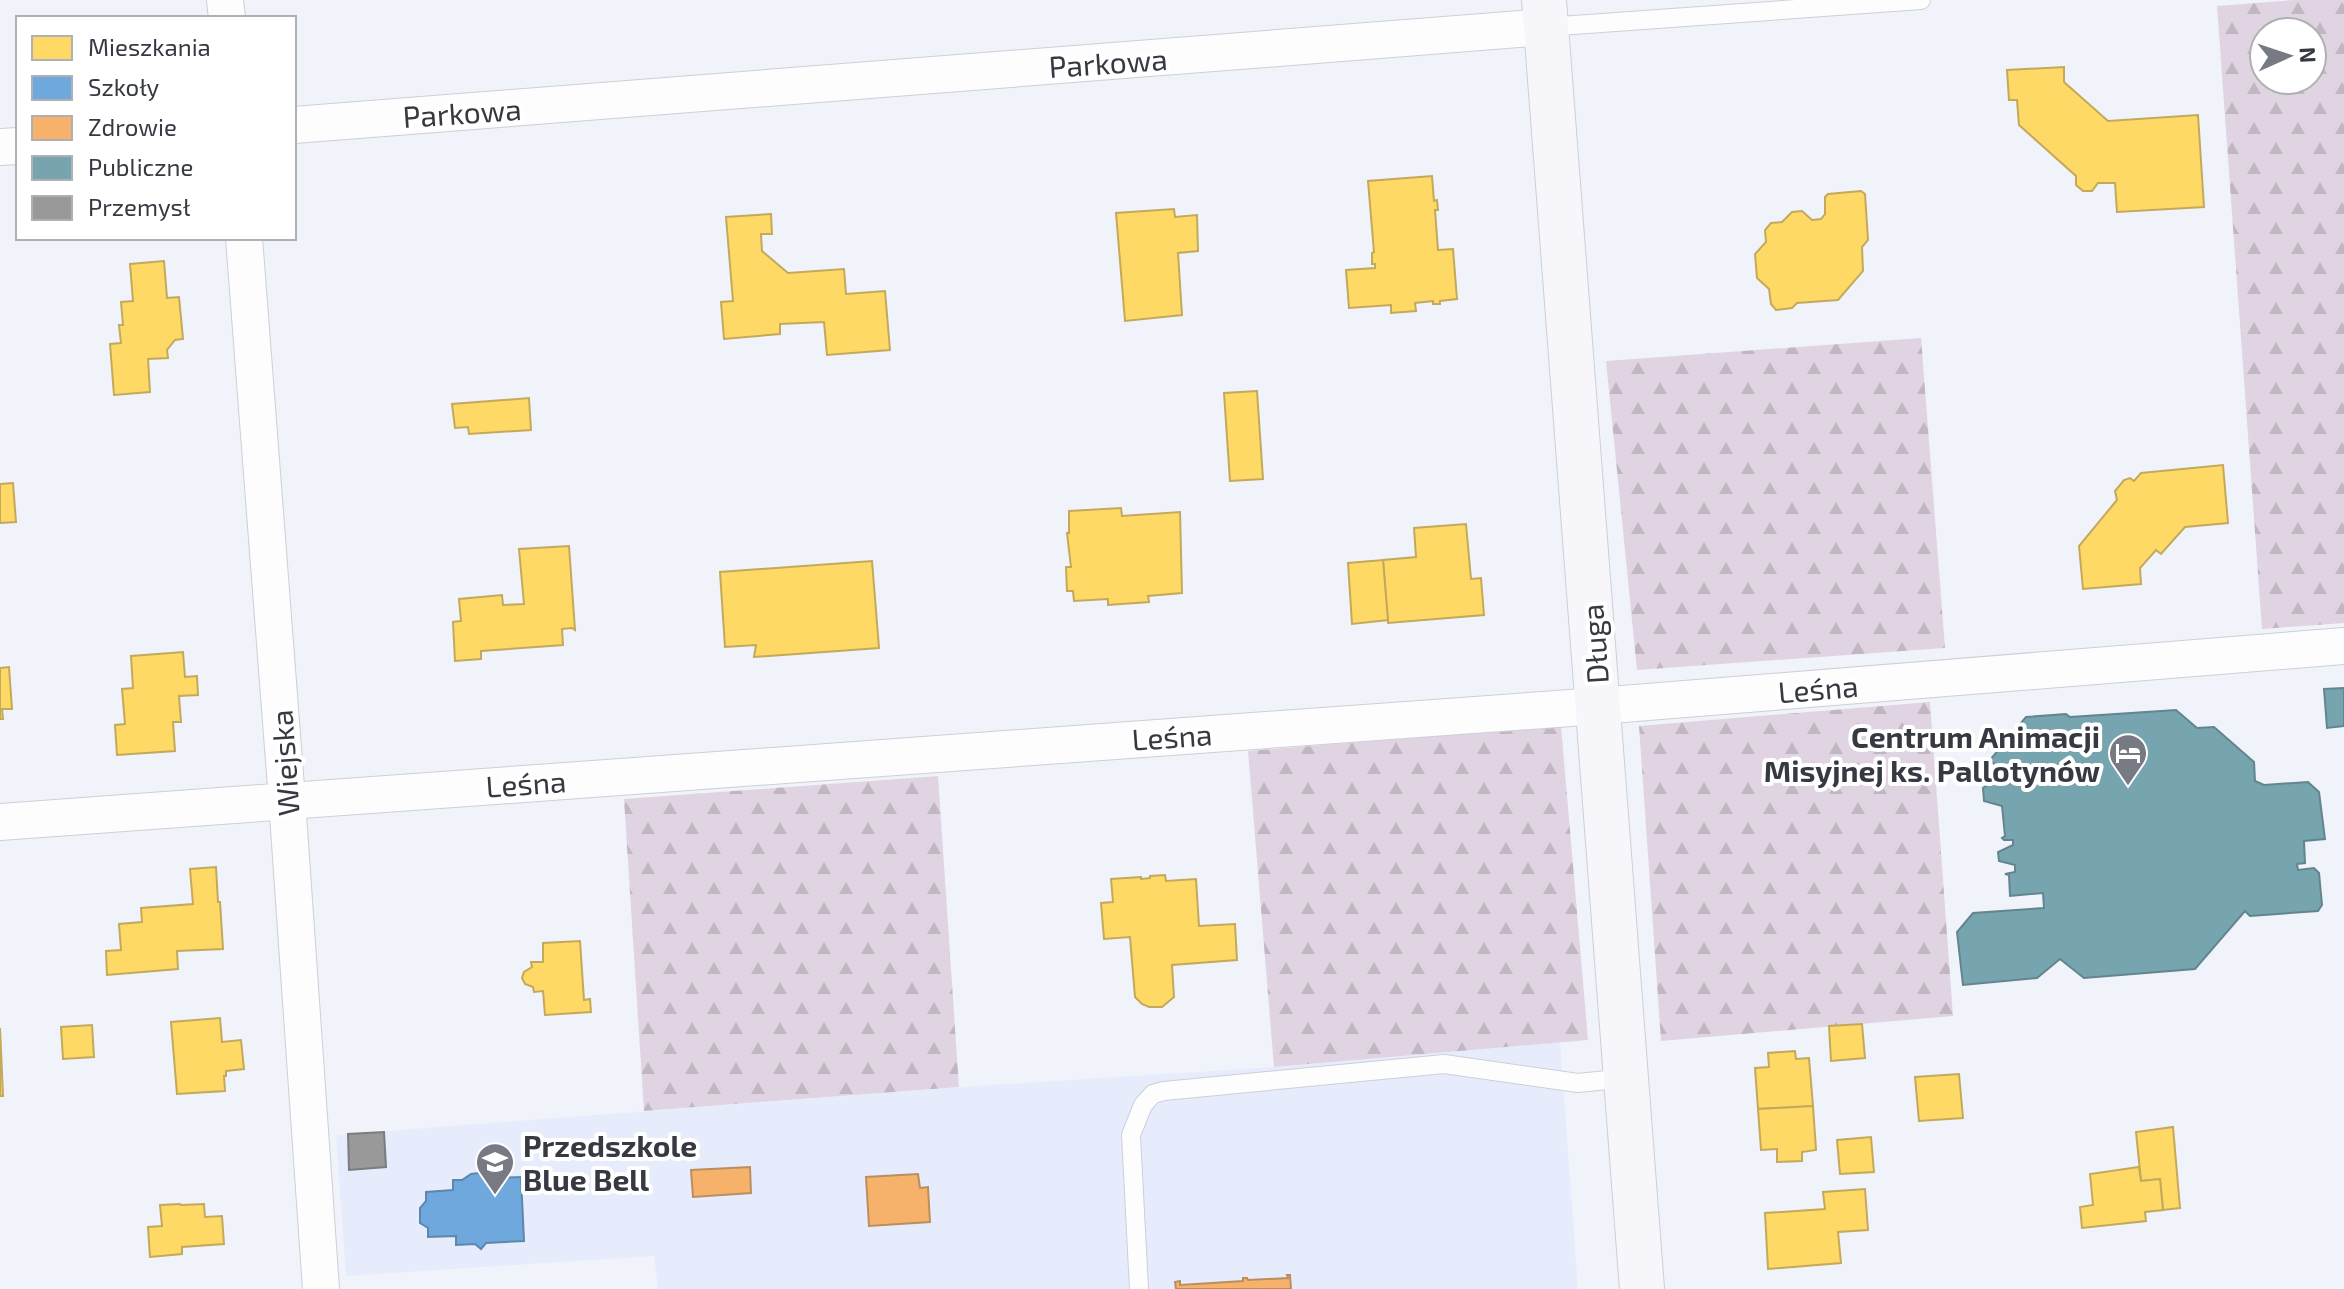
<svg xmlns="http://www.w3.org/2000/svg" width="2344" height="1289" font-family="'Exo 2',sans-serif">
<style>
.built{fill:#e7ecfd}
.forest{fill:url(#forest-firs);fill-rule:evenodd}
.homes{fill:#ffd966;stroke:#c3a95b;stroke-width:2}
.schools{fill:#6fa8dc;stroke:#5e87ae;stroke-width:2}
.health{fill:#f6b26b;stroke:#bc8e5f;stroke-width:2}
.public{fill:#76a5af;stroke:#63858e;stroke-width:2}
.industry{fill:#999;stroke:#7b7c7f;stroke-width:2}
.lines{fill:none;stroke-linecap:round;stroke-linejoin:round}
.lane-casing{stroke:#cdcfd7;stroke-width:20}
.street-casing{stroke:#cdcfd7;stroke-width:38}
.secondary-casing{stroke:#cdcfd7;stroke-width:46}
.lane{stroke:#fdfdfe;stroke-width:18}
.street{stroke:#fdfdfe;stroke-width:36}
.secondary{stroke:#f7f6fa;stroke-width:44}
.labels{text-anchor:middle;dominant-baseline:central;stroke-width:8;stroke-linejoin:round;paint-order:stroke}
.street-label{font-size:30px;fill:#363942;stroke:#fff}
.poi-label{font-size:30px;font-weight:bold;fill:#363942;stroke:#fff;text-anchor:end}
</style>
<defs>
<pattern id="forest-firs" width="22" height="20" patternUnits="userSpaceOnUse" patternTransform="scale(2)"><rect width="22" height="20" fill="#e0d4e2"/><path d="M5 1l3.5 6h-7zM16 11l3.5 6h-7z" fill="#c1b7c3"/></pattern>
</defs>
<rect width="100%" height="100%" fill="#f1f3fb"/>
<path class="built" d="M 1560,1041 L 1578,1289 L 658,1289 L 654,1256 L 346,1276 L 336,1135 L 959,1087 L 1274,1067 Z"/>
<g class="forest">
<path d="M 2293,0 L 2344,0 L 2344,623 L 2262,629 L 2217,6 ZM 2264,32 L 2312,32 L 2312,80 L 2264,80 Z"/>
<path d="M 1921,338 L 1945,648 L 1637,670 L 1606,361 Z"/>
<path d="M 1930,702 L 1953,1016 L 1661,1041 L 1639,726 Z"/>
<path d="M 1561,726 L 1588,1040 L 1274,1067 L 1248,751 Z"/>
<path d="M 938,776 L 959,1087 L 644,1111 L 624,799 Z"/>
</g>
<g class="homes">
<path d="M 2064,67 L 2064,82 L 2108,121 L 2198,115 L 2204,207 L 2117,212 L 2115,183 L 2098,183 L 2092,191 L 2083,191 L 2076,185 L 2076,176 L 2019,125 L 2017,100 L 2009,100 L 2007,70 Z"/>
<path d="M 1432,176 L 1434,201 L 1437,200 L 1438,210 L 1435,210 L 1438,250 L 1453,249 L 1457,299 L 1440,301 L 1440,304 L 1433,304 L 1433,301 L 1415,303 L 1416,311 L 1391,313 L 1391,305 L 1349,308 L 1346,270 L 1375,268 L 1375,264 L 1372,264 L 1372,253 L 1374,252 L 1368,181 Z"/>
<path d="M 1861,191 L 1865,194 L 1868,240 L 1862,247 L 1863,271 L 1838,300 L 1797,303 L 1792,308 L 1776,310 L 1771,304 L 1769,289 L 1757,278 L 1755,254 L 1766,242 L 1765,230 L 1771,223 L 1782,222 L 1792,212 L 1802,211 L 1812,220 L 1821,219 L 1825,214 L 1825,197 L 1828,194 Z"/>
<path d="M 1174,209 L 1175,217 L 1197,215 L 1198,251 L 1178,253 L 1182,315 L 1125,321 L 1116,213 Z"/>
<path d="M 771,214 L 772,234 L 761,234 L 762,251 L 788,273 L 844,269 L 846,294 L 885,291 L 890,350 L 827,355 L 824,322 L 780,324 L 780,334 L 724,339 L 721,302 L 733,301 L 726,217 Z"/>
<path d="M 164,261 L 167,298 L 179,297 L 183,339 L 175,340 L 167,350 L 168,358 L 148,359 L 150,392 L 114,395 L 110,344 L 121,343 L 119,325 L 123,325 L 121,302 L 133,301 L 130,264 Z"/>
<path d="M 1257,391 L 1263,479 L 1230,481 L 1224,393 Z"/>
<path d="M 529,398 L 531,430 L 469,434 L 468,427 L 455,428 L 452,404 Z"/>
<path d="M 2223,465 L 2228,523 L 2185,527 L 2161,554 L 2156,550 L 2140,568 L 2141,584 L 2083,589 L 2079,546 L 2117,500 L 2115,491 L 2124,480 L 2130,478 L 2134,481 L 2141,473 Z"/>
<path d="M 13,483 L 16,522 L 0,523 L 0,484 Z"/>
<path d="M 1121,508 L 1122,516 L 1180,512 L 1182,593 L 1148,596 L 1149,602 L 1108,605 L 1108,599 L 1074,601 L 1073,591 L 1067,591 L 1066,567 L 1071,567 L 1067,533 L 1069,533 L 1069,511 Z"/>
<path d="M 1466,524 L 1471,579 L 1481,578 L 1484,615 L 1388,623 L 1383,560 L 1416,557 L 1414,528 Z"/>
<path d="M 569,546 L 575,630 L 572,628 L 562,629 L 563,645 L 481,651 L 481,659 L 455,661 L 453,622 L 461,621 L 459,599 L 502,595 L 503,605 L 524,604 L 519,549 Z"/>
<path d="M 1383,560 L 1388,620 L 1352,624 L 1348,563 Z"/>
<path d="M 872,561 L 879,648 L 754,657 L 756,645 L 725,647 L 720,572 Z"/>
<path d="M 183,652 L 185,677 L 197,676 L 198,695 L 179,696 L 181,722 L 173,722 L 175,751 L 117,755 L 115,725 L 125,724 L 122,689 L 133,688 L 131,656 Z"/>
<path d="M 9,667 L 12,709 L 2,709 L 3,719 L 0,719 L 0,668 Z"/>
<path d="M 216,867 L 218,902 L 220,902 L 223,949 L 177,951 L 178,969 L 107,975 L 106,951 L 121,950 L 119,924 L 142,922 L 141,908 L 193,904 L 190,869 Z"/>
<path d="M 1165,875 L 1166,881 L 1196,879 L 1199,926 L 1235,924 L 1237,960 L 1172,965 L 1174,997 L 1162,1007 L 1149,1007 L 1142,1004 L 1135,997 L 1130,937 L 1104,939 L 1101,903 L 1113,902 L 1111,879 L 1141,877 L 1141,879 L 1150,878 L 1150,876 Z"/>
<path d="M 580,941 L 584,1000 L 590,999 L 591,1012 L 545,1015 L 543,991 L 534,992 L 533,987 L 525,984 L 522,978 L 524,972 L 532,967 L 531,962 L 543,962 L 543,943 Z"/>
<path d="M 220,1018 L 222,1042 L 241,1040 L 244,1069 L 226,1071 L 226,1076 L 224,1076 L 225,1091 L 177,1094 L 171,1022 Z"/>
<path d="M 1862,1024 L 1865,1058 L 1831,1061 L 1829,1026 Z"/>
<path d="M 92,1025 L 94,1057 L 63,1059 L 61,1027 Z"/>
<path d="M 0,1028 L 3,1096 L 0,1096 Z"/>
<path d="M 1795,1051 L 1796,1059 L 1809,1058 L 1813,1106 L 1758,1109 L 1755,1068 L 1769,1067 L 1768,1053 Z"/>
<path d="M 1959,1074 L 1963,1118 L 1919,1121 L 1915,1077 Z"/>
<path d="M 1813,1106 L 1816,1150 L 1802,1152 L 1802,1161 L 1777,1162 L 1777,1149 L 1761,1150 L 1758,1109 Z"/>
<path d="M 2173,1127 L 2180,1208 L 2163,1210 L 2160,1179 L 2141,1181 L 2136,1132 Z"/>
<path d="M 1871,1137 L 1874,1172 L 1840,1174 L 1837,1140 Z"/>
<path d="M 2139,1167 L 2141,1181 L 2160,1179 L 2163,1210 L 2145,1212 L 2146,1221 L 2082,1228 L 2080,1207 L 2093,1205 L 2090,1174 Z"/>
<path d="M 1865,1189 L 1868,1230 L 1838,1232 L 1841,1263 L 1768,1269 L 1765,1213 L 1825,1209 L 1823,1192 Z"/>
<path d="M 180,1204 L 181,1205 L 204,1204 L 205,1217 L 222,1216 L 224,1244 L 182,1247 L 182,1254 L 150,1257 L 148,1227 L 162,1226 L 160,1205 Z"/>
</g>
<path class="schools" d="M 479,1173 L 489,1178 L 521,1177 L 524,1241 L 486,1243 L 481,1249 L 475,1244 L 456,1245 L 456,1236 L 428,1237 L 428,1228 L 420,1223 L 420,1208 L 426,1201 L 426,1192 L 453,1190 L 453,1180 L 462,1180 L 471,1174 Z"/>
<g class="health">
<path d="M 750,1167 L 751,1193 L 693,1197 L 691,1170 Z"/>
<path d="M 918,1174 L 920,1188 L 928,1187 L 930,1222 L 869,1226 L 866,1177 Z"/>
<path d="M 1287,1275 L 1290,1275 L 1291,1289 L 1176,1289 L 1175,1282 L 1180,1281 L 1180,1285 L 1243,1281 L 1243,1278 L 1247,1278 L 1248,1280 L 1288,1278 Z"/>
</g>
<g class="public">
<path d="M 2344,688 L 2344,726 L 2327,728 L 2324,689 Z"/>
<path d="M 2176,710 L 2197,728 L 2214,727 L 2254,762 L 2255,781 L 2264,785 L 2308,782 L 2319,792 L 2325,839 L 2304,841 L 2305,863 L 2297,864 L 2298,870 L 2314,868 L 2319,873 L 2322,905 L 2318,911 L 2250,916 L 2245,911 L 2195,969 L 2084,978 L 2060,959 L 2037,978 L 1963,985 L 1957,932 L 1973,913 L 2044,908 L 2043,893 L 2010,896 L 2009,875 L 2005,874 L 2015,872 L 2015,865 L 1999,861 L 1998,852 L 2013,845 L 2013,840 L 2004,840 L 2002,838 L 2005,836 L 2002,806 L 1984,801 L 1983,788 L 1990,783 L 1997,783 L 1996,766 L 1990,760 L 2026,717 L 2066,714 L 2070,717 Z"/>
</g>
<path class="industry" d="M 384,1132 L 386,1167 L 349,1170 L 348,1134 Z"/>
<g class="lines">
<g class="lane-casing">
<g id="lane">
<path d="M 1546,27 L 1921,0"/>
<path d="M 1139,1289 L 1131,1135 L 1143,1105 L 1153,1094 L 1164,1091 L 1444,1064 L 1578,1083 L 1626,1078"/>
</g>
</g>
<g class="street-casing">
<g id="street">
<path d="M 225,0 L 227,18"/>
<path d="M 294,125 L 1546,27"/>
<path d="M 0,147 L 18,146"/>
<path d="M 244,238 L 287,800 L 321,1289"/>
<path d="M 0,822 L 1598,706 L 2344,646"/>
</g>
</g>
<g class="secondary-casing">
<path id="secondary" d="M 1544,0 L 1642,1289"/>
</g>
<use href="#lane" class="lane"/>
<use href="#street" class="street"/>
<use href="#secondary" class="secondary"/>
</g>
<defs>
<g id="hotel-pin" transform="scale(2)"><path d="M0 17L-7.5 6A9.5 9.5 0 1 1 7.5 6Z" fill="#777a83" stroke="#fff"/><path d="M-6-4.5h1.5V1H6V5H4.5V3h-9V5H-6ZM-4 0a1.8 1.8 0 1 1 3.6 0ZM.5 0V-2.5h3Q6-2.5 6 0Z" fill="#fff"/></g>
<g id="school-pin" transform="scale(2)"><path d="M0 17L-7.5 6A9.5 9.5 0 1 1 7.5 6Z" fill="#777a83" stroke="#fff"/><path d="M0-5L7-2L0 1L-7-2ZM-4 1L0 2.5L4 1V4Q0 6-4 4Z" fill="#fff"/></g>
</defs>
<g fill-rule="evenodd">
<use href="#hotel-pin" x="2128" y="753"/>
<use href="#school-pin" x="495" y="1162"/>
</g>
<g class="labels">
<g class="street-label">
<text transform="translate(1108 62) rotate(-4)">Parkowa</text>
<text transform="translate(462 112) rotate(-4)">Parkowa</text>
<text transform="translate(1594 644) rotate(-94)">Długa</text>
<text transform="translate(1818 688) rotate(-5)">Leśna</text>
<text transform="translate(1172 736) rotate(-4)">Leśna</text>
<text transform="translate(284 763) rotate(-94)">Wiejska</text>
<text transform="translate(526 783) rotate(-4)">Leśna</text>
</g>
<g class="poi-label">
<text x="2100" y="736">Centrum Animacji<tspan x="2100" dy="34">Misyjnej ks. Pallotynów</tspan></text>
<text x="523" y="1145" text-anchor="start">Przedszkole<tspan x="523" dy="34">Blue Bell</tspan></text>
</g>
</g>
<rect x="16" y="16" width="280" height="224" fill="#ffffff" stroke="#afb0b3" stroke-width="2"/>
<rect x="32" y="36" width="40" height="24" fill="#ffd966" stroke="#afb0b3" stroke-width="2"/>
<text x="88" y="56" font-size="24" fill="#363942">Mieszkania</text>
<rect x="32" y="76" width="40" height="24" fill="#6fa8dc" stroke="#afb0b3" stroke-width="2"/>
<text x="88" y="96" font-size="24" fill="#363942">Szkoły</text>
<rect x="32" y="116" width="40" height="24" fill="#f6b26b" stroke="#afb0b3" stroke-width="2"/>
<text x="88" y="136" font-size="24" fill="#363942">Zdrowie</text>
<rect x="32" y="156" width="40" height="24" fill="#76a5af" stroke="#afb0b3" stroke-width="2"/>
<text x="88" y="176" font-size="24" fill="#363942">Publiczne</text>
<rect x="32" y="196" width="40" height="24" fill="#999999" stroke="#afb0b3" stroke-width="2"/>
<text x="88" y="216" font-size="24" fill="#363942">Przemysł</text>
<g transform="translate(2288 56) rotate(87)"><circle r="38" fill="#ffffff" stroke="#afb0b3" stroke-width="2"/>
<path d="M0-6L14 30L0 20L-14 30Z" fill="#777a83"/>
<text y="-12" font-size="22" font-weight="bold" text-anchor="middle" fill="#363942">N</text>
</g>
</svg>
